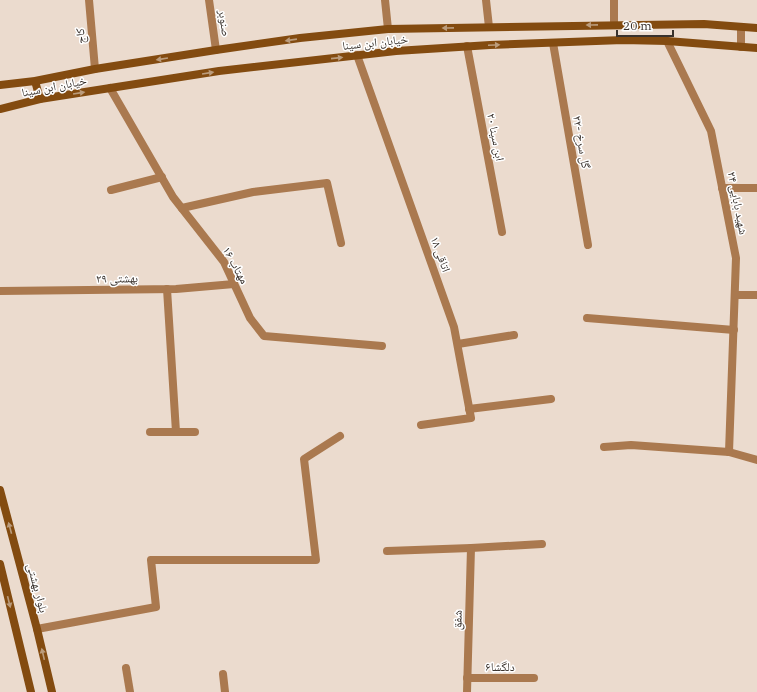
<svg xmlns="http://www.w3.org/2000/svg" width="757" height="692" font-family="'IBM Plex Serif','Noto Naskh Arabic',serif">
<style>
.lines{fill:none;stroke-linecap:round;stroke-linejoin:round}
.minor{stroke:#aa794f;stroke-width:8}
.tertiary{stroke:#aa794f;stroke-width:8}
.secondary{stroke:#834b10;stroke-width:8}
.oneway{fill:#bb9c7c}
.labels{text-anchor:middle;dominant-baseline:central;stroke-width:3;stroke-linejoin:round;paint-order:stroke}
.street-label{font-size:12px;fill:#39322d;stroke:#fff}
</style>
<rect width="100%" height="100%" fill="#ebdbce"/>
<g class="lines">
<g class="minor">
<path d="M 89,0 L 95,69"/>
<path d="M 209,0 L 216,50"/>
<path d="M 385,0 L 388,29"/>
<path d="M 486,0 L 489,27"/>
<path d="M 614,0 L 614,25"/>
<path d="M 667,41 L 711,131 L 736,258 L 729,452"/>
<path d="M 553,43 L 588,245"/>
<path d="M 467,46 L 502,232"/>
<path d="M 357,55 L 454,327 L 471,418 L 421,425"/>
<path d="M 110,88 L 173,197 L 224,262 L 250,318 L 264,336 L 382,346"/>
<path d="M 722,188 L 757,188"/>
<path d="M 111,190 L 162,177"/>
<path d="M 182,208 L 253,192 L 327,183 L 341,243"/>
<path d="M 167,289 L 176,432"/>
<path d="M 0,291 L 176,289 L 234,284"/>
<path d="M 735,295 L 757,295"/>
<path d="M 587,318 L 734,330"/>
<path d="M 458,344 L 514,335"/>
<path d="M 469,409 L 551,399"/>
<path d="M 150,432 L 195,432"/>
<path d="M 604,447 L 631,445 L 729,452 L 757,460"/>
<path d="M 387,551 L 471,548 L 542,544"/>
<path d="M 37,629 L 156,607 L 151,560 L 316,560 L 304,459 L 340,436"/>
<path d="M 126,668 L 130,692"/>
<path d="M 223,674 L 225,692"/>
<path d="M 467,678 L 534,678"/>
<path d="M 467,692 L 471,548"/>
</g>
<path class="tertiary" d="M 741,47 L 741,27"/>
<g class="secondary">
<path d="M 35,81 L 40,99"/>
<path d="M 0,85 L 35,81 L 95,69 L 216,50 L 300,38 L 388,29 L 704,24 L 757,28"/>
<path d="M 0,109 L 40,99 L 219,71 L 396,51 L 490,45 L 623,40 L 667,41 L 757,48"/>
<path d="M 0,490 L 37,629 L 52,692"/>
<path d="M 0,564 L 31,692"/>
</g>
</g>
<defs><path id="oneway-solid" d="M-6-.8H1V-3.2L6.5 0L1 3.2V.8H-6Z"/></defs>
<g class="oneway">
<use href="#oneway-solid" transform="translate(592 25) rotate(179)"/>
<use href="#oneway-solid" transform="translate(448 28) rotate(179)"/>
<use href="#oneway-solid" transform="translate(291 40) rotate(172)"/>
<use href="#oneway-solid" transform="translate(494 45) rotate(-2)"/>
<use href="#oneway-solid" transform="translate(337 58) rotate(-6)"/>
<use href="#oneway-solid" transform="translate(162 59) rotate(171)"/>
<use href="#oneway-solid" transform="translate(208 73) rotate(-9)"/>
<use href="#oneway-solid" transform="translate(79 93) rotate(-9)"/>
<use href="#oneway-solid" transform="translate(10 528) rotate(-105)"/>
<use href="#oneway-solid" transform="translate(9 602) rotate(76)"/>
<use href="#oneway-solid" transform="translate(43 654) rotate(-103)"/>
</g>
<g class="labels">
<g class="street-label">
<text transform="translate(225 23) rotate(82)">صنوبر</text>
<text transform="translate(80 36) rotate(-95)">کاج</text>
<text transform="translate(375 42) rotate(-6)">خیابان ابن سینا</text>
<text transform="translate(54 86) rotate(-11)">خیابان ابن سینا</text>
<text transform="translate(496 137) rotate(79)">ابن سینا ۲۰</text>
<text transform="translate(582 142) rotate(80)">گل سرخ -۲۲</text>
<text transform="translate(738 203) rotate(79)">شهید بابایی ۲۴</text>
<text transform="translate(441 254) rotate(70)">اتاقی ۱۸</text>
<text transform="translate(236 265) rotate(61)">مهتاب ۱۶</text>
<text transform="translate(117 278) rotate(-1)">بهشتی ۲۹</text>
<text transform="translate(38 588) rotate(75)">بلوار بهشتی</text>
<text transform="translate(457 620) rotate(-88)">شفق</text>
<text x="500" y="666">دلگشا۶</text>
</g>
</g>
<path d="M617 30v6h56v-6" fill="none" stroke="#39322d" stroke-width="2"/>
<text x="623" y="30" font-size="12" fill="#39322d" stroke="#ffffff" stroke-width="3" paint-order="stroke">20 m</text>
</svg>
